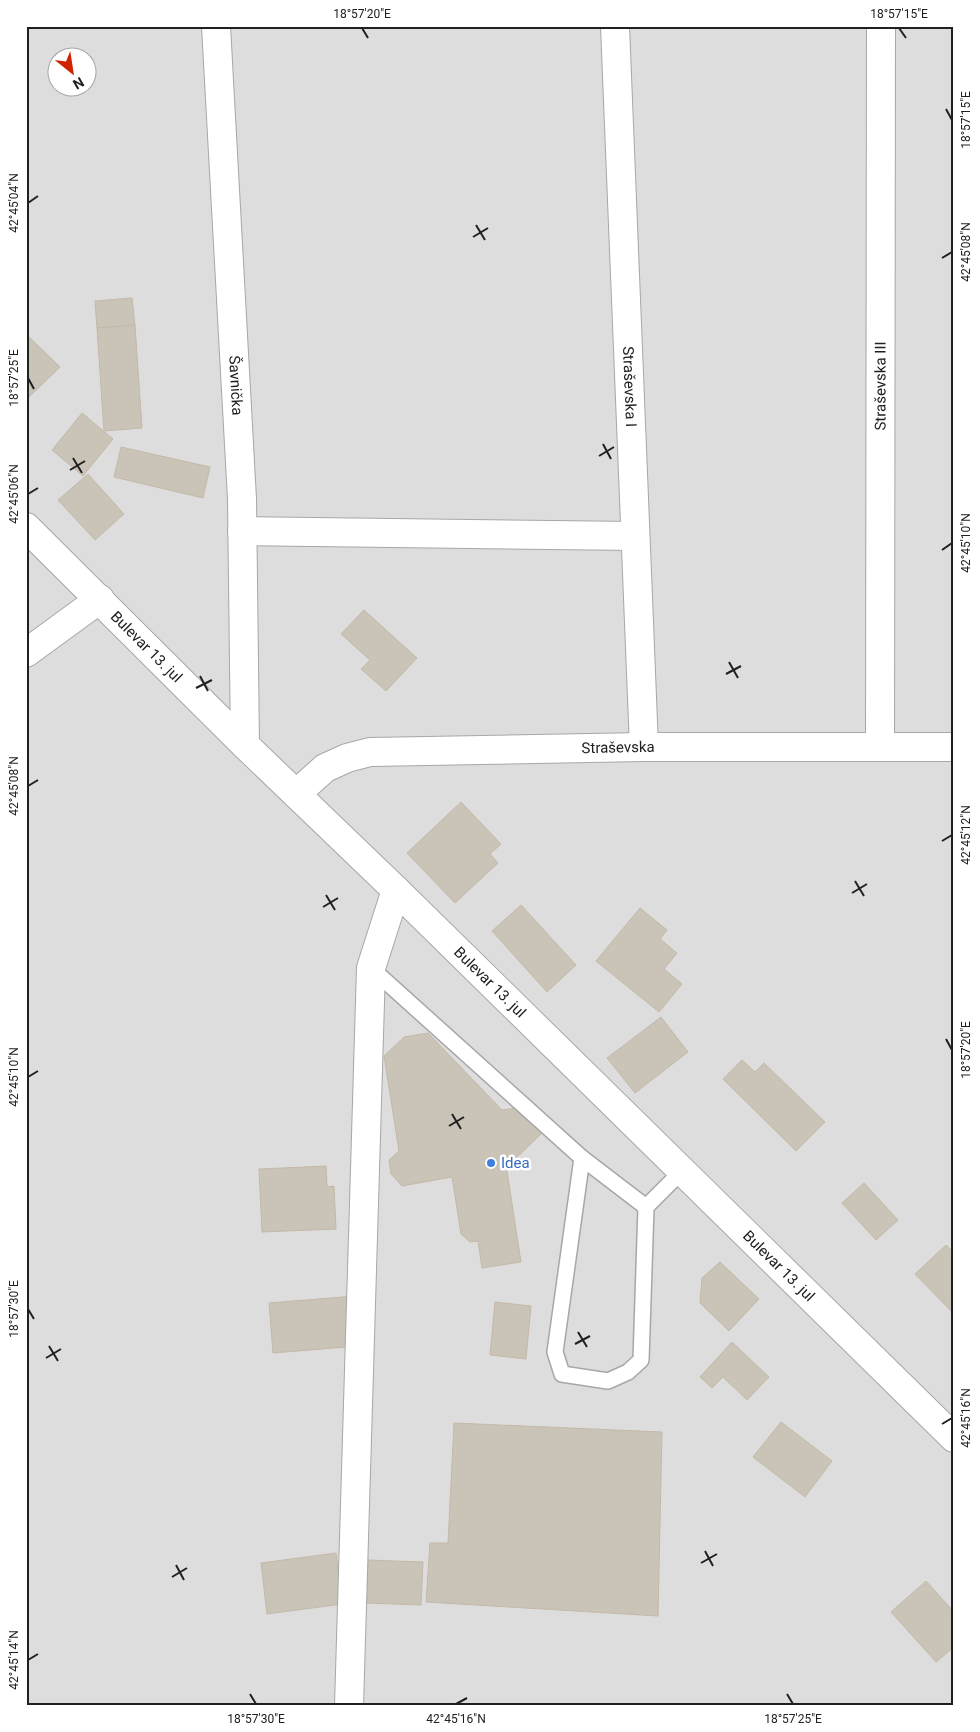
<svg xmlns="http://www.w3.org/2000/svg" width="980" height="1732" font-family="Roboto,sans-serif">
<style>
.residential{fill:#dedddd;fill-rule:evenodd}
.building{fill:#c9c3b8;stroke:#c4b9a7}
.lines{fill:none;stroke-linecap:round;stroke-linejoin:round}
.service-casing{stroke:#a7a7a7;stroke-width:18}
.minor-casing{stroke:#a7a7a7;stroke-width:30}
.tertiary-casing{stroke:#a7a7a7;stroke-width:30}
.service{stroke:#fff;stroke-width:15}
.minor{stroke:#fff;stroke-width:28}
.tertiary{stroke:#fff;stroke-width:28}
.ticks{fill:none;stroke:#202020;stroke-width:2}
.shop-dot{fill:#3f7fe0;stroke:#fff;stroke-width:2}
.labels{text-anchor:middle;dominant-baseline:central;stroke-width:5;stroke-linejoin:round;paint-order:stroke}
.street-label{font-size:15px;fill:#202020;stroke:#fff}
.shop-label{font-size:15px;fill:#366cbe;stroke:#fff;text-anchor:start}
.neatline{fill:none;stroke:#202020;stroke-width:2}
.ticks-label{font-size:12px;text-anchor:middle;fill:#202020}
</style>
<rect width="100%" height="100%" fill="#f1efe6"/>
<path class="residential" d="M 26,26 L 954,26 L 954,1706 L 26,1706 ZM 58,58 L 88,58 L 88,88 L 58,88 Z"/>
<g class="building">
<path d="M 132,298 L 135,325 L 97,328 L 95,301 Z"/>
<path d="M 135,325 L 142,428 L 104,431 L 97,328 Z"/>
<path d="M 26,334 L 60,367 L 29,397 L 26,394 Z"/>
<path d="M 82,413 L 113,439 L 83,476 L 52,450 Z"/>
<path d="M 121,447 L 210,467 L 203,498 L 114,477 Z"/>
<path d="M 88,474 L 124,514 L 95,540 L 58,500 Z"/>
<path d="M 364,610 L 417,658 L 386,691 L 361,669 L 370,660 L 341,634 Z"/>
<path d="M 461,802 L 501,844 L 490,854 L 498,863 L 455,903 L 407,853 Z"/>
<path d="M 521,905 L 576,965 L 547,992 L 492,931 Z"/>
<path d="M 640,908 L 667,930 L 660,939 L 677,953 L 664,969 L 682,984 L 659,1012 L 596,961 Z"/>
<path d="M 661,1017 L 688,1052 L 635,1093 L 607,1058 Z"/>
<path d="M 428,1033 L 502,1110 L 517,1108 L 542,1133 L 505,1169 L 507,1171 L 521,1262 L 482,1268 L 478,1241 L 470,1242 L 461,1234 L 452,1177 L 402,1186 L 391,1174 L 389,1160 L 399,1151 L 384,1056 L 404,1037 Z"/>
<path d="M 742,1060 L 755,1072 L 764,1063 L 825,1122 L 796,1151 L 723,1079 Z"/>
<path d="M 326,1166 L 327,1187 L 334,1186 L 336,1229 L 262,1232 L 259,1169 Z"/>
<path d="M 864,1183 L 898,1220 L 876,1240 L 842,1203 Z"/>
<path d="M 946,1245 L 954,1253 L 954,1312 L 953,1313 L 915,1274 Z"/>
<path d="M 720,1262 L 759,1299 L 729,1331 L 700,1303 L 702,1278 Z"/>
<path d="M 355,1296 L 359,1346 L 273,1353 L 269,1303 Z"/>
<path d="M 495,1302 L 531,1306 L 526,1359 L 490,1355 Z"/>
<path d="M 732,1342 L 769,1377 L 747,1400 L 723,1377 L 712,1388 L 700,1377 Z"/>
<path d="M 781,1422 L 832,1461 L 805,1497 L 753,1457 Z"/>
<path d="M 454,1423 L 662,1432 L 658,1616 L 426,1602 L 430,1543 L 448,1543 Z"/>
<path d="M 336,1553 L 342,1604 L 267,1614 L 261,1563 Z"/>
<path d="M 368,1560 L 423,1562 L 421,1605 L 366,1603 Z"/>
<path d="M 926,1581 L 954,1612 L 954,1647 L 936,1662 L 891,1612 Z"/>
</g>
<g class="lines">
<g class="service-casing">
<g id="service">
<path d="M 371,968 L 582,1158 L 646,1207 L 682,1171"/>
<path d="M 582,1158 L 555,1352 L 562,1374 L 608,1381 L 628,1372 L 641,1360 L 646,1207"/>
</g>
</g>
<g class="minor-casing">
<g id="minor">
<path id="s1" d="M 216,26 L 242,499 L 245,745"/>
<path id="s2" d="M 615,26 L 644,747"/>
<path d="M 242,531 L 635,536"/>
<path d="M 26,653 L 100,599"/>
<path id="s3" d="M 880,746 L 881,26"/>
<path id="s4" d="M 296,794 L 325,768 L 347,758 L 370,752 L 644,747 L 954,747"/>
<path d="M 349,1706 L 371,968 L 396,890"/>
</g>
</g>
<g class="tertiary-casing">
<g id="tertiary">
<path id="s5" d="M 26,527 L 245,745 L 396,890 L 954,1438"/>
</g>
</g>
<use href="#service" class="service"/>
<use href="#minor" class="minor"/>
<use href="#tertiary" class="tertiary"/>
</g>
<path class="ticks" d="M 362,28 L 368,38M 899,28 L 906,38M 946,109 L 952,120M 28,203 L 38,196M 476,225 L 485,240M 473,237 L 488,228M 942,258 L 952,252M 28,378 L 34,389M 603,444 L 611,459M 599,456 L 614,447M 73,458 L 82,473M 70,470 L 85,461M 28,494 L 38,488M 942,550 L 952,543M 729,662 L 738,678M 726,674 L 741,666M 200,676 L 208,691M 196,688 L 212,680M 28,786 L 38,780M 942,841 L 952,835M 855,881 L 864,896M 852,893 L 867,884M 326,895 L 335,910M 323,907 L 338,898M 946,1039 L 952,1050M 28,1077 L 38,1071M 452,1114 L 461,1129M 449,1126 L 464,1117M 28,1309 L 34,1319M 578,1332 L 587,1347M 575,1344 L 590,1336M 49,1346 L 58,1361M 46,1358 L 61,1349M 942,1424 L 952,1418M 705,1551 L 713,1566M 701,1563 L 717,1554M 176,1565 L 184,1580M 172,1577 L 187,1568M 28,1660 L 38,1654M 250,1694 L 256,1704M 787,1694 L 793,1704M 456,1704 L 467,1698"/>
<circle class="shop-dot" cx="491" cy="1163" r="5"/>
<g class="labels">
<g class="street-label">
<text stroke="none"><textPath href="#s1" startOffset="360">Šavnička</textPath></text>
<text stroke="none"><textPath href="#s3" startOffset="360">Straševska III</textPath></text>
<text stroke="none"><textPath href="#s2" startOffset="361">Straševska I</textPath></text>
<text stroke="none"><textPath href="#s5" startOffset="170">Bulevar 13. jul</textPath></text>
<text stroke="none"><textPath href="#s4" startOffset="335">Straševska</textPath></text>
<text stroke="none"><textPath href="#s5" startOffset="650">Bulevar 13. jul</textPath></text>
<text stroke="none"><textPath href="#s5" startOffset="1055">Bulevar 13. jul</textPath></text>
</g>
<g class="shop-label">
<text x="501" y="1163">Idea</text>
</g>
</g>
<rect width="980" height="1732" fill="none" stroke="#ffffff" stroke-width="55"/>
<g transform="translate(72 72) rotate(150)"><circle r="24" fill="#ffffff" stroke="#a6a6a6"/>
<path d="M0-4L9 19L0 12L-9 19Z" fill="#d02400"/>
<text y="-8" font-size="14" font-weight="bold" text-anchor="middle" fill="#202020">N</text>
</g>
<rect x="28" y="28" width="924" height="1676" class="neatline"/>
<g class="ticks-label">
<text x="362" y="18">18°57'20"E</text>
<text x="899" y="18">18°57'15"E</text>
<text transform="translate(966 120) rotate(-90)" y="4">18°57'15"E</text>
<text transform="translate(14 203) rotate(-90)" y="4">42°45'04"N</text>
<text transform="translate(966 252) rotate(-90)" y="4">42°45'08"N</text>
<text transform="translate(14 378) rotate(-90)" y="4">18°57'25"E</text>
<text transform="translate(14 494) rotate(-90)" y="4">42°45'06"N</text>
<text transform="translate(966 543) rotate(-90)" y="4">42°45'10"N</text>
<text transform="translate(14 786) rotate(-90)" y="4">42°45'08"N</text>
<text transform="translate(966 835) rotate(-90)" y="4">42°45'12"N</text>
<text transform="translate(966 1050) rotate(-90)" y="4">18°57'20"E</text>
<text transform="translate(14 1077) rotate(-90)" y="4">42°45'10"N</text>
<text transform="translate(14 1309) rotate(-90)" y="4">18°57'30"E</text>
<text transform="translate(966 1418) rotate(-90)" y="4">42°45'16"N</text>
<text transform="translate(14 1660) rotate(-90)" y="4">42°45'14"N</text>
<text x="256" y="1723">18°57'30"E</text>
<text x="456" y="1723">42°45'16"N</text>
<text x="793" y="1723">18°57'25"E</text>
</g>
</svg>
